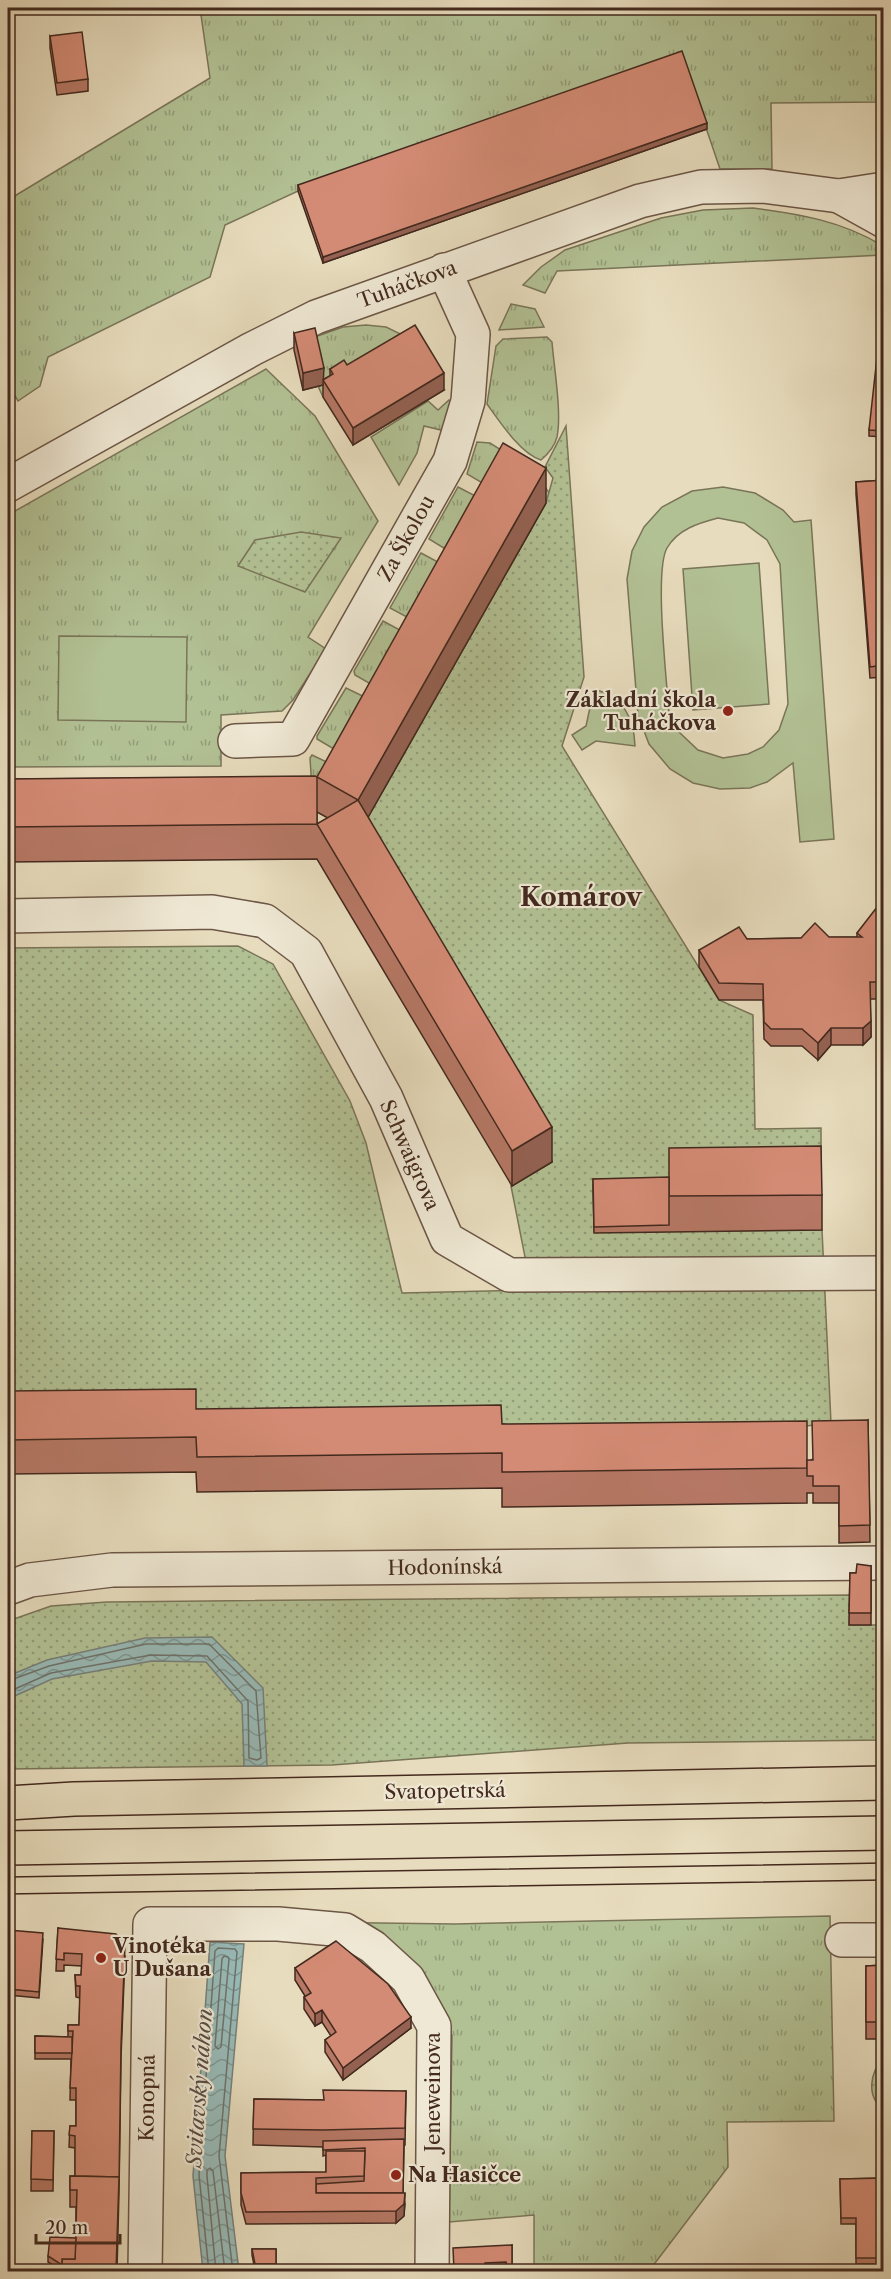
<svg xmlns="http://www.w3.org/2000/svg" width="891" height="2279" font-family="'Libre Caslon Text',serif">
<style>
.grass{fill:url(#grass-tufts);stroke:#7a7559;stroke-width:1.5}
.park{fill:url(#park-dots);stroke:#7a7559;stroke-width:1.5}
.garden{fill:#b2c194;stroke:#7a7559;stroke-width:1.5;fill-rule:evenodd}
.water{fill:url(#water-waves);stroke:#76807a;stroke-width:1.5}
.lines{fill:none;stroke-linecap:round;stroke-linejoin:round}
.shore{stroke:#6e726a;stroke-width:1.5}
.minor-casing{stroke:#6c5646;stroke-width:36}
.major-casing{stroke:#43291e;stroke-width:36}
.minor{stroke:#efe8d4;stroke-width:33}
.major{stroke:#e7dcbd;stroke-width:33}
.tram{stroke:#43291e;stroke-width:1.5}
.wall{fill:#b67865;stroke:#43291e;stroke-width:1.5;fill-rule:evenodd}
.shaded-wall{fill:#946152;stroke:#43291e;stroke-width:1.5}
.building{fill:#d48b75;stroke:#43291e;stroke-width:1.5}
.poi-dot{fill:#8f2418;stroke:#efe8d4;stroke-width:2}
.labels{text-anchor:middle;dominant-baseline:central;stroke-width:4.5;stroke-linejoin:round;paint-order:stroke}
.street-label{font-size:20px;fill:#43291e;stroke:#efe8d4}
.poi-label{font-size:20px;font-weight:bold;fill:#43291e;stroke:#efe8d4;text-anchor:start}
.water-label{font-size:21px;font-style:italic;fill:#584d44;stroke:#efe8d4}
.district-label{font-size:26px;font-weight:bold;fill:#43291e;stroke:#efe8d4}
</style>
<defs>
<pattern id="grass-tufts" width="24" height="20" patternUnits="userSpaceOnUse" patternTransform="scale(1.5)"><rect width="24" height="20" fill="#b2c194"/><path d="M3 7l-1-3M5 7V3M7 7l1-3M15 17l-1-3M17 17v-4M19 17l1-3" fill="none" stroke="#929d78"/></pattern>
<pattern id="park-dots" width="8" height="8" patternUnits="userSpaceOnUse" patternTransform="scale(1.5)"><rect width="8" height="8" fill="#b2c194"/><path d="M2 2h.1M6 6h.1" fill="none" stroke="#929d78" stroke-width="1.8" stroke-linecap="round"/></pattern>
<pattern id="water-waves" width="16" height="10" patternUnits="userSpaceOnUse" patternTransform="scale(1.5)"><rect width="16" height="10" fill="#98bab7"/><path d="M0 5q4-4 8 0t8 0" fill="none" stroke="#7e9794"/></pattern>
</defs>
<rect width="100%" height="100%" fill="#e7dcbd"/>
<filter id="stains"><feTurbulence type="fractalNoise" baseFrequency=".00333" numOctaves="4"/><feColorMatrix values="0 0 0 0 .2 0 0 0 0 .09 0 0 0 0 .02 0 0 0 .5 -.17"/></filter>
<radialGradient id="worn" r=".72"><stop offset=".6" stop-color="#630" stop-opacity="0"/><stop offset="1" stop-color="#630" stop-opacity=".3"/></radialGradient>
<g class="grass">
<path d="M 200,8 L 883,8 L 883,99 L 881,102 L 771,103 L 772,169 L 720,169 L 682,57 L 298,191 L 225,225 L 210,277 L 48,357 L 40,386 L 18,401 L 8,383 L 8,200 L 210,78 Z"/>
<path d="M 753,208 C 800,214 842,221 883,246 L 883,255 L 557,271 L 545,293 L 523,285 L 541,267 L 565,250 L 661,218 L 703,210 Z"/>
<path d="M 511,304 L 535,309 L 544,327 L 499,330 Z"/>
<path d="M 366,325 L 386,327 L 415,341 L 323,397 L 318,386 L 324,385 L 312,338 L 343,327 Z"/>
<path d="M 547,337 L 552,342 C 554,368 562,413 557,437 C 555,445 548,454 541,460 C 520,453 500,422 487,404 L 496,346 L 503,339 Z"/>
<path d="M 266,369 L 315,416 L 378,521 L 308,637 L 326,649 L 293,700 L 282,711 L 221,715 L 221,766 L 8,767 L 8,515 Z"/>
<path d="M 449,400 L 452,402 L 445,431 L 424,426 L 417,453 L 399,485 L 371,437 L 428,401 L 438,410 Z"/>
<path d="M 477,442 L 490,443 L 533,470 L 550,494 L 546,503 L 503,479 L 496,491 L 467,474 Z"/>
<path d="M 458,487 L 485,501 L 455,555 L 429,539 Z"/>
<path d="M 421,553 L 449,568 L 418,623 L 390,608 Z"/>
<path d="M 383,621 L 411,636 L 381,690 L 355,675 L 354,671 Z"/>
<path d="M 346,688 L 373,701 L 344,755 L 317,739 L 317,736 Z"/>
<path d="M 312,755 L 337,767 L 313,805 L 310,758 Z"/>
<path d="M 830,1916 L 834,2121 L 727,2122 L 728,2167 L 649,2271 L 534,2271 L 534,2215 L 449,2222 L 452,2035 L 392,1968 L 304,1922 L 455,1924 Z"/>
</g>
<g class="park">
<path d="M 566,426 L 584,677 L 562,746 L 719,1000 L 753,1015 L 755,1129 L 821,1128 L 821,1181 L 593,1185 L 594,1232 L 822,1230 L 831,1423 L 806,1426 L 8,1426 L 8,948 L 238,946 L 273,964 L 350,1101 L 366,1143 L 402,1293 L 529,1290 L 527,1267 L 511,1186 L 552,1161 L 358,835 L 546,503 L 553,478 L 545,467 Z"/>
<path d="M 301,532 L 341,538 L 305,592 L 238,566 L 255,540 Z"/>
<path d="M 850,1595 L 849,1625 L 883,1625 L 883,1740 L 628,1743 L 332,1765 L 8,1769 L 8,1621 L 51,1606 L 107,1602 Z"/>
<path d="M 883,2059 L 883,2108 C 866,2097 870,2072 883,2059 Z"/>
</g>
<g class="garden">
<path d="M 723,487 L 755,493 L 783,510 L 794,522 L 811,520 L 834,839 L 800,842 L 793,763 L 767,782 L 750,788 L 720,789 L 693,783 L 670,769 L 649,744 L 638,715 L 627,579 L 632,551 L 644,527 L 662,507 L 692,491 ZM 718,518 L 744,523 L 767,540 L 780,564 L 788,704 L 779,730 L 763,747 L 748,754 L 723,758 L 698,750 L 679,732 L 669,714 C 667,682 654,571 667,548 C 678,529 699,523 718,518 Z"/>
<path d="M 759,563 L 769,704 L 693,710 L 683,569 Z"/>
<path d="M 59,636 L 187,637 L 186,722 L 58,720 Z"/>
<path d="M 594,689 C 623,697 634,717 635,746 L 596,741 L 582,750 L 572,735 L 586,726 Z"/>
</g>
<g class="water">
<path d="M 212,1637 L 263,1688 L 267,1766 L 244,1766 L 242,1704 L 206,1662 L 152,1661 L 52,1679 L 8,1699 L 8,1676 L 47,1660 L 145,1638 Z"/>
<path d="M 210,1942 L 244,1944 L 225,2156 L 239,2271 L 203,2271 L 193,2176 Z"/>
</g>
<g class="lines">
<g class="shore">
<path d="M 8,1681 L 49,1666 L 146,1644 L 209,1644 L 256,1691 L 261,1758 L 257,1760 L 249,1758 L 248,1701 L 207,1656 L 151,1655 L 51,1673 L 8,1692"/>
<path d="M 224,1956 L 228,1957 L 229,1959 L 221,2047 L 218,2049 L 215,2046 L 222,1959 Z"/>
<path d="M 209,2272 L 199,2175 L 215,1951 L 218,1948 L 235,1949 L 237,1952 L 219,2156 L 233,2272"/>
<path d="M 216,2272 L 207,2176 L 207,2170 L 210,2168 L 213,2171 L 225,2272"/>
</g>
<g class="minor-casing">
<g id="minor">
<path d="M 839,196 L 884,221"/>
<path d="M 8,485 L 252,349 L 316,317 L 640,201 L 701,187 L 763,186 L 839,196 L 884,189"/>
<path d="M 235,741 L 293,739 L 450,461 L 468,401 L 473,334 L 444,270"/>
<path d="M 8,916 L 212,912 L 265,921 L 306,952 L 386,1098 L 447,1239 L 509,1275 L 884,1273"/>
<path d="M 8,1588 L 30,1580 L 112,1570 L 884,1563"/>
<path d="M 842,1940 L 884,1940"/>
<path d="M 145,2272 L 150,1924 L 278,1924 L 345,1930 L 373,1947 L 408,1979 L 434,2026 L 432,2272"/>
</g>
</g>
<g class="major-casing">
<g id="major">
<path d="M 8,1803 L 74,1799 L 884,1783"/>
<path d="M 8,1848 L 884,1833"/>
</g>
</g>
<use href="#minor" class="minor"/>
<use href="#major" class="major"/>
<g class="tram">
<path d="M 8,1877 L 884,1863"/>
<path d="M 8,1894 L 884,1880"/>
</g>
</g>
<g class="wall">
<path d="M 50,36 L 88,79 L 88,91 L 57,95 L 50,48 Z"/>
<path d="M 8,86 L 12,117 L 12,134 L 8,135 Z"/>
<path d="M 707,129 L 323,263 L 298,191 L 298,185 Z"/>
<path d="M 294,333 L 324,379 L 330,376 L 330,369 L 347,365 L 444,390 L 353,445 L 323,397 L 323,385 L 303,390 L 294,350 Z"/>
<path d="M 884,358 L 884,437 L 869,436 L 869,430 Z"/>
<path d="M 884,480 L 884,677 L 870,678 L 856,494 L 856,482 Z"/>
<path d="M 546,503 L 368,817 L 552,1162 L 512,1186 L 317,859 L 8,862 L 8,779 L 317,777 ZM 317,812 L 328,818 L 317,824 Z"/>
<path d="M 884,903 L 884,999 L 870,999 L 871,1037 L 863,1045 L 831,1045 L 818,1060 L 802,1046 L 771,1046 L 764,1039 L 763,1000 L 719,1000 L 699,967 L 699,950 L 747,939 L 857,937 L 857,933 Z"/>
<path d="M 593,1179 L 822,1195 L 822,1230 L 594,1233 Z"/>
<path d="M 8,1391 L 196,1409 L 502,1424 L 807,1463 L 868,1420 L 870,1542 L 839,1543 L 839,1503 L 813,1503 L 813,1493 L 807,1493 L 807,1503 L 502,1507 L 502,1488 L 197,1492 L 196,1472 L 8,1474 Z"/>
<path d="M 871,1566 L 871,1625 L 849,1625 L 850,1573 L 856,1573 Z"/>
<path d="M 58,1928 L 125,1956 L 121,2058 L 119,2193 L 117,2271 L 62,2271 L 48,2262 L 48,2256 L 76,2238 L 76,2207 L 70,2207 L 70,2176 L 75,2176 L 75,2148 L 69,2147 L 70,2126 L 76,2126 L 76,2100 L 70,2100 L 71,2059 L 35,2059 L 35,2036 L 68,2037 L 68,2025 L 79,2025 L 80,1998 L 76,1997 L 75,1975 L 81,1975 L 82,1966 L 64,1965 L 64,1971 L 56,1971 Z"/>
<path d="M 8,1930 L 43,1939 L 39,1998 L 8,1995 Z"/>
<path d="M 884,1965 L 884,2039 L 866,2039 L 866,1966 Z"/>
<path d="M 295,1968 L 411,2028 L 343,2080 L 325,2052 L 325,2040 L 331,2036 L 322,2022 L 315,2026 L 304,2009 L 304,1997 L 305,1996 L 295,1980 Z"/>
<path d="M 406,2091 L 405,2145 L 404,2145 L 403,2193 L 405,2204 L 404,2216 L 396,2223 L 246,2224 L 241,2205 L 241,2173 L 326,2172 L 326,2155 L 323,2156 L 323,2147 L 253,2145 L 254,2099 L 323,2100 Z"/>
<path d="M 32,2131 L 54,2131 L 53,2191 L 31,2191 Z"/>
<path d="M 884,2178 L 884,2264 L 856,2264 L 856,2224 L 841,2224 L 840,2179 Z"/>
<path d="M 512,2245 L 512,2271 L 453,2271 Z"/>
<path d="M 252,2249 L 276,2249 L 276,2270 L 255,2270 L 252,2255 Z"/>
</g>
<g class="shaded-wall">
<path d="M 707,123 L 707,129 L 323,263 L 323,257 Z"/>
<path d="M 324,368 L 323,385 L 303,390 L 303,373 Z"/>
<path d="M 444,373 L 444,390 L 353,445 L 353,428 Z"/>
<path d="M 546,468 L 546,503 L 358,835 L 358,800 Z"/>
<path d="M 871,1021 L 871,1037 L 863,1045 L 863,1028 Z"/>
<path d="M 831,1028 L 831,1045 L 818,1060 L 818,1043 Z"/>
<path d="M 552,1127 L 552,1162 L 512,1186 L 512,1151 Z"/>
<path d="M 322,2010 L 322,2022 L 315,2026 L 315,2014 Z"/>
<path d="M 411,2017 L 411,2028 L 343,2080 L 343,2068 Z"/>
<path d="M 405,2193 L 404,2216 L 396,2223 L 396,2211 Z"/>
</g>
<g class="building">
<path d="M 82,32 L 88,79 L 57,83 L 50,36 Z"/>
<path d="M 682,51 L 707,123 L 323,257 L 298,185 Z"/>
<path d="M 8,86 L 12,117 L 8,118 Z"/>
<path d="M 415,325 L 444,373 L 353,428 L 323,380 L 333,374 L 330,369 L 344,360 L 347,365 Z"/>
<path d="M 315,328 L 324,368 L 303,373 L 294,333 Z"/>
<path d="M 877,357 L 884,358 L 884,431 L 869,430 Z"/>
<path d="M 503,443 L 546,468 L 358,800 L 317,777 Z"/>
<path d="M 884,480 L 884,665 L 870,667 L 856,482 Z"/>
<path d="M 315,776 L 317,777 L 317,824 L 358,800 L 552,1127 L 512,1151 L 317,824 L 8,827 L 8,779 Z"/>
<path d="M 881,902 L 884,903 L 884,982 L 870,982 L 871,1021 L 863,1028 L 831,1028 L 818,1043 L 802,1029 L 771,1029 L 764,1022 L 763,984 L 719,983 L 699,950 L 739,927 L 747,939 L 801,938 L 815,923 L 829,937 L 862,937 L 857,933 Z"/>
<path d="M 821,1146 L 822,1195 L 669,1196 L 669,1148 Z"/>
<path d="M 669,1177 L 669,1225 L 594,1227 L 593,1179 Z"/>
<path d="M 196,1389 L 196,1409 L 501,1405 L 502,1424 L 807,1421 L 807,1468 L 502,1472 L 502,1453 L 197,1457 L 196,1437 L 8,1440 L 8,1391 Z"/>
<path d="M 868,1420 L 870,1525 L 839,1526 L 839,1486 L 813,1486 L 813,1476 L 807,1476 L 807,1460 L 813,1460 L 812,1421 Z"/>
<path d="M 857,1564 L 871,1566 L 871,1613 L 849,1613 L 850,1573 L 856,1573 Z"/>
<path d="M 58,1928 L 116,1934 L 125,1945 L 121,2046 L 119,2182 L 119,2177 L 75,2176 L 75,2136 L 69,2135 L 70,2126 L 76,2126 L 76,2088 L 70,2088 L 73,2031 L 68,2031 L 68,2025 L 79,2025 L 80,1986 L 76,1986 L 75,1975 L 81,1975 L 82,1954 L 64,1953 L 64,1960 L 56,1959 Z"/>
<path d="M 8,1930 L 43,1933 L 39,1992 L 8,1989 Z"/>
<path d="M 336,1941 L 388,1984 L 411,2017 L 343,2068 L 325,2040 L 336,2032 L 322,2010 L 315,2014 L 304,1997 L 311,1993 L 295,1968 Z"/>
<path d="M 884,1965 L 884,2022 L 866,2022 L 866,1966 Z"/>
<path d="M 35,2036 L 72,2037 L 72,2053 L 35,2053 Z"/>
<path d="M 323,2090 L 406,2091 L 405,2128 L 323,2130 L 253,2129 L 254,2099 L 324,2100 Z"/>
<path d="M 32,2131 L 54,2131 L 53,2180 L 31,2179 Z"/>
<path d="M 404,2139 L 403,2193 L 316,2193 L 316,2184 L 364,2181 L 365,2148 L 323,2150 L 323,2141 Z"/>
<path d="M 326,2151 L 365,2151 L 364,2176 L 316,2178 L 316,2193 L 405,2193 L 404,2204 L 396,2211 L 246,2212 L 241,2193 L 241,2173 L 326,2172 Z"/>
<path d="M 70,2176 L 119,2177 L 116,2271 L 62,2271 L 62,2259 L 75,2259 L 77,2190 L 70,2190 Z"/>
<path d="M 884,2178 L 884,2258 L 856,2258 L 856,2218 L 841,2218 L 840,2179 Z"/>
<path d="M 50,2237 L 76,2238 L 75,2259 L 62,2259 L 62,2265 L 48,2256 Z"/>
<path d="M 512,2245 L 512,2266 L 507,2266 L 506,2262 L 485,2263 L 485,2271 L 454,2271 L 453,2248 Z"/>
<path d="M 252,2249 L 276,2249 L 276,2264 L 255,2264 Z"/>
<rect x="339" y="2265" width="25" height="6"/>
</g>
<g class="poi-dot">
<circle cx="728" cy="711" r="6"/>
<circle cx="101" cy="1958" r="6"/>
<circle cx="396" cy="2175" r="6"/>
</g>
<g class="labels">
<g class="street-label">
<text transform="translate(407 284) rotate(-20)">Tuháčkova</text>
<text transform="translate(406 538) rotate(-61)">Za Školou</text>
<text transform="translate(410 1155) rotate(66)">Schwaigrova</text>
<text transform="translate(445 1567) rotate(-1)">Hodonínská</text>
<text transform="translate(445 1791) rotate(-1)">Svatopetrská</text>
<text transform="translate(433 2092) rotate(-90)">Jeneweinova</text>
<text transform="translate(147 2098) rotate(-89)">Konopná</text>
</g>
<g class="poi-label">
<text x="716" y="700" text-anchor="end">Základní škola<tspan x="716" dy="23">Tuháčkova</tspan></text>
<text x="113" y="1946">Vinotéka<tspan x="113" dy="23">U Dušana</tspan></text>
<text x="408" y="2175">Na Hasičce</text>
</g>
<g class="water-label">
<text transform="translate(199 2088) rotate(-86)">Svitavský náhon</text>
</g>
<g class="district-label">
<text x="581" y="897">Komárov</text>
</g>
</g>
<rect width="891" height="2279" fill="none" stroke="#e7dcbd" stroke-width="30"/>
<rect x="9" y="9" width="873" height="2261" fill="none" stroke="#43291e" stroke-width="3"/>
<rect x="15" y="15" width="861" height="2249" fill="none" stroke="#43291e" stroke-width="1.5"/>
<path d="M36 2234v9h84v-9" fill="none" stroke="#43291e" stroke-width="3"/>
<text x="45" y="2234" font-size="18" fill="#43291e" stroke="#efe8d4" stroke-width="4.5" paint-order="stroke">20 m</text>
<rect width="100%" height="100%" filter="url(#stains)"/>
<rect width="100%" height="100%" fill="url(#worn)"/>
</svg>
